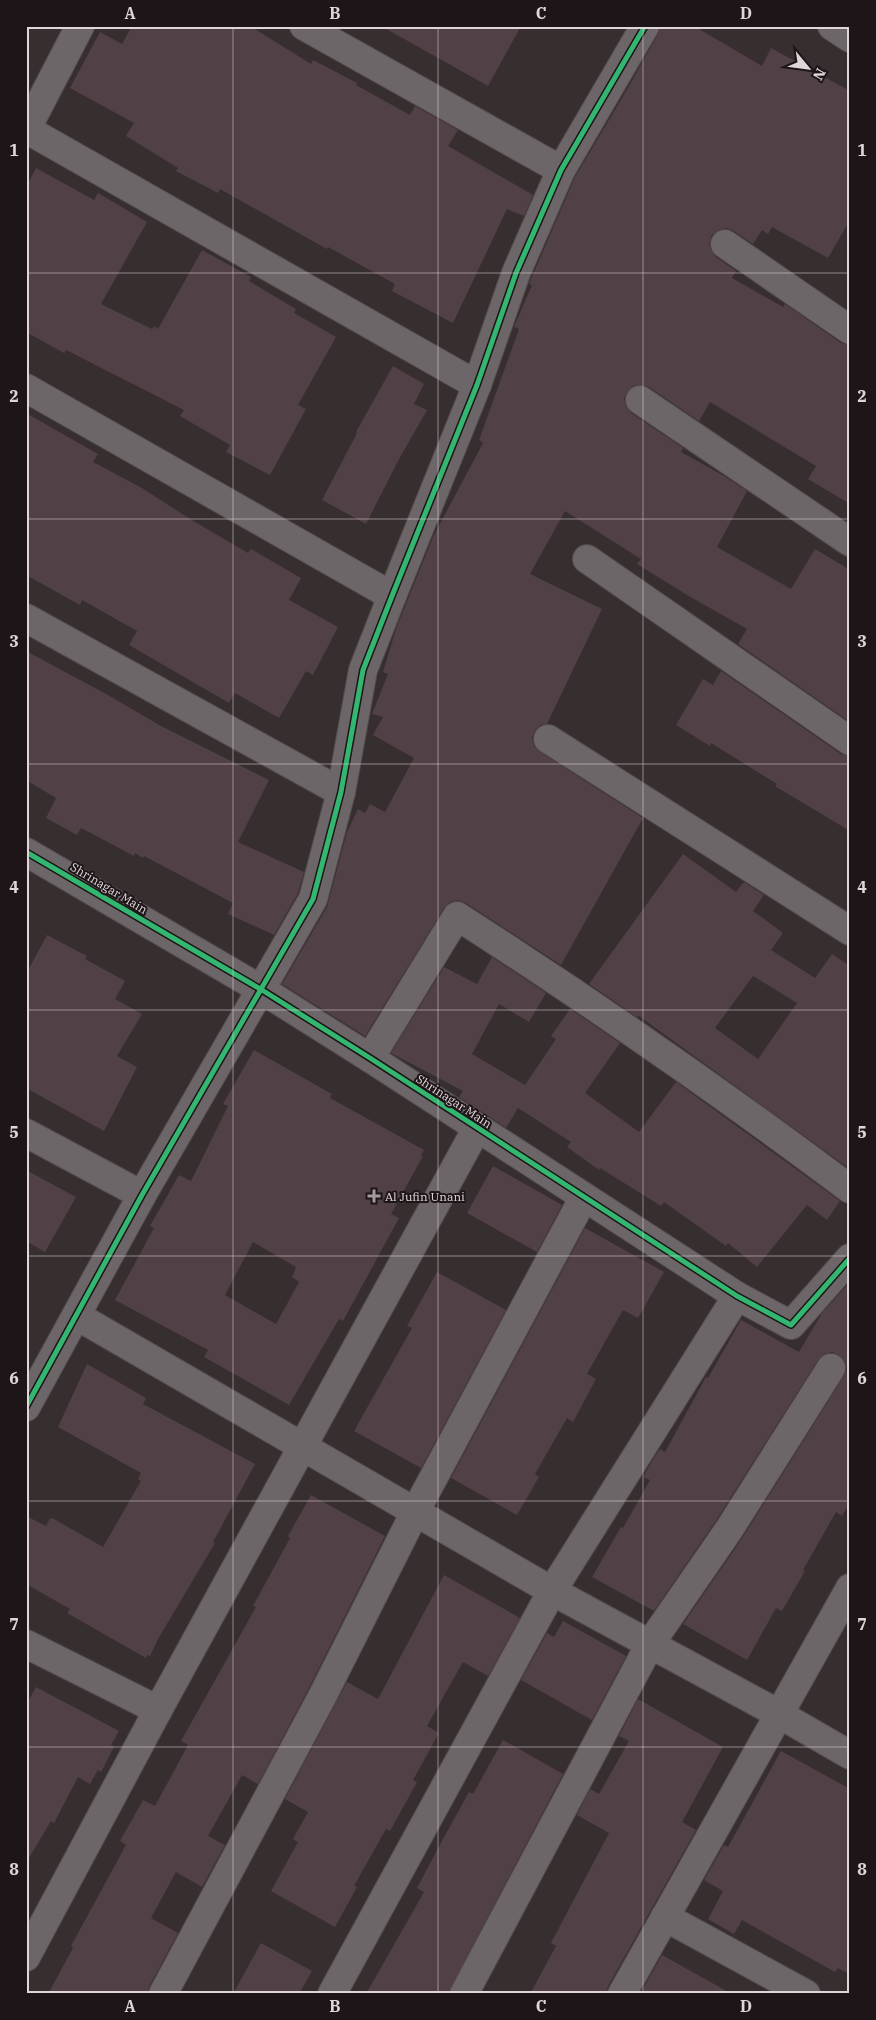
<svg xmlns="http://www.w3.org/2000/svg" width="876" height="2020" font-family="'IBM Plex Serif',serif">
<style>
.building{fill:#524047;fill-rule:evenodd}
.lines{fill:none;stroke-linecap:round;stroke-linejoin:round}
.street-casing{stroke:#544c4e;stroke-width:30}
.secondary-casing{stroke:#544c4e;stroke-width:30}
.street{stroke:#6d6668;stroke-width:28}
.secondary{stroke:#6d6668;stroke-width:28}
.cycleway-casing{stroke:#1d1517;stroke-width:8}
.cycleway{stroke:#33b770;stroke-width:5}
.grid{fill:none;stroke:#e0d5d8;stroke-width:1;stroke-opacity:0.55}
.poi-dot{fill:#a59b9d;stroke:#1d1517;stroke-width:2}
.labels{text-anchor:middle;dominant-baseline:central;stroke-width:4;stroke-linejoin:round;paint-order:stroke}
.street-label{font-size:12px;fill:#e0d5d8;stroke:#1d1517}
.poi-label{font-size:12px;fill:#e0d5d8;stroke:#1d1517;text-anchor:start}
.neatline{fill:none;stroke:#e0d5d8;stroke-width:2}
.grid-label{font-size:16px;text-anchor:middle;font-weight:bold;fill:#e0d5d8}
</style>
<rect width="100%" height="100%" fill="#372e30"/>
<g class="building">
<path d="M 132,26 L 250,26 L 311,64 L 313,60 L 357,83 L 356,85 L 410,115 L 415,106 L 458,130 L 448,146 L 533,195 L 524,216 L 507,209 L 453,323 L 392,291 L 395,284 L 328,247 L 327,249 L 220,189 L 218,193 L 176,171 L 178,168 L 126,136 L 134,123 L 70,88 L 100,32 L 122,44 Z"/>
<path d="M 381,26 L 521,26 L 488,86 Z"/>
<path d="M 661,26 L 694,26 L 762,66 L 771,48 L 850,91 L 850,220 L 828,258 L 772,227 L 768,234 L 762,230 L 753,244 L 734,231 L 726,228 L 719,230 L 712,235 L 709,243 L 711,250 L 716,257 L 736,271 L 732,278 L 783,307 L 785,304 L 841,343 L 850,345 L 850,504 L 808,479 L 816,466 L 710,402 L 699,421 L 649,387 L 642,385 L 633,386 L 627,392 L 624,399 L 626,406 L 631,413 L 683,448 L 681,452 L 724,476 L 747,491 L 717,547 L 791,589 L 815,549 L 850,570 L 850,722 L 738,644 L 747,629 L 687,595 L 637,564 L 641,559 L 565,511 L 530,574 L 602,609 L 547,724 L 540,725 L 535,731 L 532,738 L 534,746 L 540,752 L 643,818 L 561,965 L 466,903 L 458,900 L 450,902 L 444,908 L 365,1036 L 282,984 L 327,907 L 347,832 L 358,809 L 365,813 L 370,804 L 385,812 L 414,758 L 373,735 L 383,717 L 372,714 L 388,674 L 383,672 L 397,626 L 433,537 L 483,443 L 479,440 L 519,329 L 514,327 L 532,285 L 529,284 L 531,279 L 575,177 L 625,93 L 658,34 Z"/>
<path d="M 36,168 L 94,200 L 98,193 L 147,222 L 101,304 L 152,329 L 154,326 L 158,329 L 202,250 L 251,277 L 249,281 L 296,309 L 294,313 L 336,337 L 298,405 L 306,409 L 270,475 L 226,452 L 230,445 L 180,416 L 184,410 L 66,350 L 64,353 L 26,332 L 26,187 Z"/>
<path d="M 393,366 L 424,384 L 414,404 L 427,410 L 398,461 L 366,524 L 322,500 L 357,433 L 356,432 Z"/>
<path d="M 26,413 L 98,454 L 93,462 L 142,488 L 190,519 L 248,553 L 251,549 L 301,578 L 289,600 L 338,627 L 313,675 L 306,671 L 279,718 L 235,693 L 229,703 L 129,645 L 137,631 L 82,600 L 80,605 L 26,575 Z"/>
<path d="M 26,651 L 108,695 L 161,726 L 269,780 L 238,842 L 304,872 L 298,893 L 274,935 L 228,914 L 233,903 L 144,856 L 143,858 L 135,853 L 134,856 L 81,828 L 77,835 L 46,818 L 56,798 L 26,780 Z"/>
<path d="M 721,671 L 841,754 L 850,756 L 850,831 L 775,786 L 777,784 L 711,743 L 710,746 L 676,725 L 703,679 L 713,685 Z"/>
<path d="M 683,854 L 736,892 L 744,882 L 764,895 L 753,911 L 783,933 L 771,950 L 815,978 L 832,954 L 850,966 L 850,1169 L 639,1016 L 637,1017 L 589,984 ZM 753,976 L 797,1003 L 758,1059 L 715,1028 Z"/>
<path d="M 47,935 L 87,956 L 85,959 L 125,981 L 115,999 L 142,1014 L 117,1056 L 137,1067 L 104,1131 L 26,1088 L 26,974 Z"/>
<path d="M 492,957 L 546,993 L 529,1022 L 499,1004 L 472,1054 L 525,1085 L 556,1039 L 551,1036 L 570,1009 L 620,1043 L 585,1093 L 639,1132 L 676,1082 L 840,1201 L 827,1220 L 807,1205 L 757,1267 L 728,1243 L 726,1246 L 664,1202 L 661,1206 L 600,1168 L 599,1170 L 567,1147 L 571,1142 L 518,1108 L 506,1128 L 459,1097 L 463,1091 L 391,1053 L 444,967 L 477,984 Z"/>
<path d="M 254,1050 L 332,1094 L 330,1098 L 424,1150 L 421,1155 L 423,1156 L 391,1214 L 399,1218 L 343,1321 L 339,1319 L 289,1405 L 204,1357 L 208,1350 L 115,1300 L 154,1228 L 150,1226 L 179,1175 L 191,1181 L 228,1106 L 223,1104 ZM 253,1242 L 296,1267 L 292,1277 L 299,1282 L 276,1324 L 225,1295 Z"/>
<path d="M 493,1166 L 562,1205 L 537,1252 L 467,1213 Z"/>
<path d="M 26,1170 L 76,1197 L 45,1252 L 26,1241 Z"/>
<path d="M 585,1228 L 664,1272 L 638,1318 L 623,1310 L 587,1374 L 596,1379 L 573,1422 L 567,1418 L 535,1474 L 539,1477 L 517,1515 L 451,1478 Z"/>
<path d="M 437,1272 L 506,1310 L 421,1468 L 354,1431 L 412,1328 L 407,1326 Z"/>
<path d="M 850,1282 L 850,1502 L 842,1516 L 836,1512 L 803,1570 L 805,1571 L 782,1611 L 776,1608 L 747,1660 L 683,1624 L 743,1537 L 844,1376 L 847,1369 L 845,1361 L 839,1355 L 832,1352 L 824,1354 L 818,1360 L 717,1519 L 654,1611 L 592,1577 L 621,1527 L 623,1528 L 650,1480 L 643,1477 L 655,1456 L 660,1449 L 665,1452 L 706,1377 L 708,1378 L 741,1320 L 799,1352 L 822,1313 Z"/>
<path d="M 87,1364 L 146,1398 L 143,1404 L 255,1464 L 213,1542 L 215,1543 L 158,1639 L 150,1656 L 147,1655 L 146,1658 L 67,1613 L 70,1609 L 26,1584 L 26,1516 L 46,1526 L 50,1518 L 54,1519 L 103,1547 L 141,1481 L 138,1479 L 141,1473 L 58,1427 Z"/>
<path d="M 311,1495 L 385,1536 L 309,1688 L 258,1784 L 242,1775 L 208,1836 L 225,1845 L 202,1887 L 176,1872 L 151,1918 L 178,1933 L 149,1987 L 147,1994 L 48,1994 L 73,1948 L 71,1946 L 126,1845 L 120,1841 L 143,1800 L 155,1806 L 188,1745 L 181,1741 L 256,1607 L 253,1606 L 290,1538 L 288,1536 Z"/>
<path d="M 444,1575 L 520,1618 L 488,1676 L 463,1662 L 427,1726 L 439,1733 L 413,1780 L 417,1782 L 390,1831 L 386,1829 L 354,1886 L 357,1887 L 335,1927 L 271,1891 L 298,1842 L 293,1839 L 308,1812 L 285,1799 L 347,1682 L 378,1699 Z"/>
<path d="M 563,1621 L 626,1656 L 592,1720 L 521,1680 L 547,1633 L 554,1637 Z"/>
<path d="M 36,1687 L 119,1731 L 111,1745 L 114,1747 L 101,1772 L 98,1770 L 90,1784 L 78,1777 L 54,1823 L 51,1821 L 26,1863 L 26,1705 Z"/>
<path d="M 638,1699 L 723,1747 L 682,1822 L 696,1830 L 608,1986 L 606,1994 L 530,1994 L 556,1946 L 551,1943 L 609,1833 L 577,1815 L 590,1789 L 599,1794 L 629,1741 L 619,1736 Z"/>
<path d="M 503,1740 L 563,1774 L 450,1989 L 447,1994 L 366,1994 L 424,1892 L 417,1888 L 443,1839 L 469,1792 L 473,1794 Z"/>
<path d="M 781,1751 L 850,1789 L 850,1974 L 838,1968 L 835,1972 L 742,1920 L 734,1934 L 708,1919 L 723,1891 L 704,1880 L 724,1845 L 728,1847 Z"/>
<path d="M 261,1943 L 312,1971 L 299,1994 L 233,1994 Z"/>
<path d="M 662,1955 L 732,1994 L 640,1994 Z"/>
</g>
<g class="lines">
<g class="street-casing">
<g id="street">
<path d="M 304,26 L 561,170"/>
<path d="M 832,26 L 850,38"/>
<path d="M 26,129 L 477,385"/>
<path d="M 26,130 L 80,26"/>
<path d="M 725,244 L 850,330"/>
<path d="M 26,388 L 392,596"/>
<path d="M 640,400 L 850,542"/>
<path d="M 587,559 L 850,741"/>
<path d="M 26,618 L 341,792"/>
<path d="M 548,739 L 850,931"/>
<path d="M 370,1058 L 457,916 C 591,1002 722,1093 850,1189"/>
<path d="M 26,1133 L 142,1195"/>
<path d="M 77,1316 L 552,1591 L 779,1714 L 850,1755"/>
<path d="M 26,1407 L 142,1195 L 313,899 L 341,792 L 363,670 L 392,596 L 477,385 L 516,273 L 561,170 L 645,26"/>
<path d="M 26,1644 L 158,1710"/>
<path d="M 665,1917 L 806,1994"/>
<path d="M 26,1957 L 158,1710 L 477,1128"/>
<path d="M 163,1994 L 323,1695 L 415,1512 L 584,1197"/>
<path d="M 332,1994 L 552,1591 L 737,1296"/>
<path d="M 464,1994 L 650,1644 L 730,1528 L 831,1368"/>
<path d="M 622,1994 L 850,1588"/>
</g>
</g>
<g class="secondary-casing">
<path id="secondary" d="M 26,852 L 262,990 L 370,1058 L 737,1296 L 791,1325 L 850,1258"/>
</g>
<use href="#street" class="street"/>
<use href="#secondary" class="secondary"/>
<g class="cycleway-casing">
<g id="cycleway">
<path d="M 26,852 L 262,990 L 370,1058 L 737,1296 L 791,1325 L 850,1258"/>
<path d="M 26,1407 L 142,1195 L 313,899 L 341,792 L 363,670 L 392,596 L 477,385 L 516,273 L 561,170 L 645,26"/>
</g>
</g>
<use href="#cycleway" class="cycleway"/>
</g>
<path class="grid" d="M 233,26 L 233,1994M 438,26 L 438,1994M 643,26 L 643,1994M 26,273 L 850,273M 26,519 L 850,519M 26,764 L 850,764M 26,1010 L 850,1010M 26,1256 L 850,1256M 26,1501 L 850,1501M 26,1747 L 850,1747"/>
<path class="poi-dot" d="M371.5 1188.5h5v5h5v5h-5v5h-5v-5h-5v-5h5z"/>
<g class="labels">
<g class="street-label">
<text transform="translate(109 888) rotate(31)">Shrinagar Main</text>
<text transform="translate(454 1101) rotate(33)">Shrinagar Main</text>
</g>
<g class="poi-label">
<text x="385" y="1196">Al Jufin Unani</text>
</g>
</g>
<rect width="876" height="2020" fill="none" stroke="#1d1517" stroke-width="55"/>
<g transform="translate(808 68) rotate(119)" stroke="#1d1517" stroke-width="4" paint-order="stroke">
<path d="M0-4L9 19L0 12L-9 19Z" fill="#e0d5d8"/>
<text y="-8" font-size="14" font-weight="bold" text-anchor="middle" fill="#e0d5d8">N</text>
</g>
<rect x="28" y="28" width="820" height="1964" class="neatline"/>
<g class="grid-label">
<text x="130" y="19">A</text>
<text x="335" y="19">B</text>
<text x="541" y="19">C</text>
<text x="746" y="19">D</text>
<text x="14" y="156">1</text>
<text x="862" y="156">1</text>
<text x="14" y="402">2</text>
<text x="862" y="402">2</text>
<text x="14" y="647">3</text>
<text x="862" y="647">3</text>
<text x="14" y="893">4</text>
<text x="862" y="893">4</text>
<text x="14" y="1138">5</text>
<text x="862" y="1138">5</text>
<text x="14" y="1384">6</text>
<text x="862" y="1384">6</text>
<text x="14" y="1630">7</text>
<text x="862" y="1630">7</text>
<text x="14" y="1875">8</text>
<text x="862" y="1875">8</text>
<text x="130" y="2012">A</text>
<text x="335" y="2012">B</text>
<text x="541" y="2012">C</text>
<text x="746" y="2012">D</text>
</g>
</svg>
